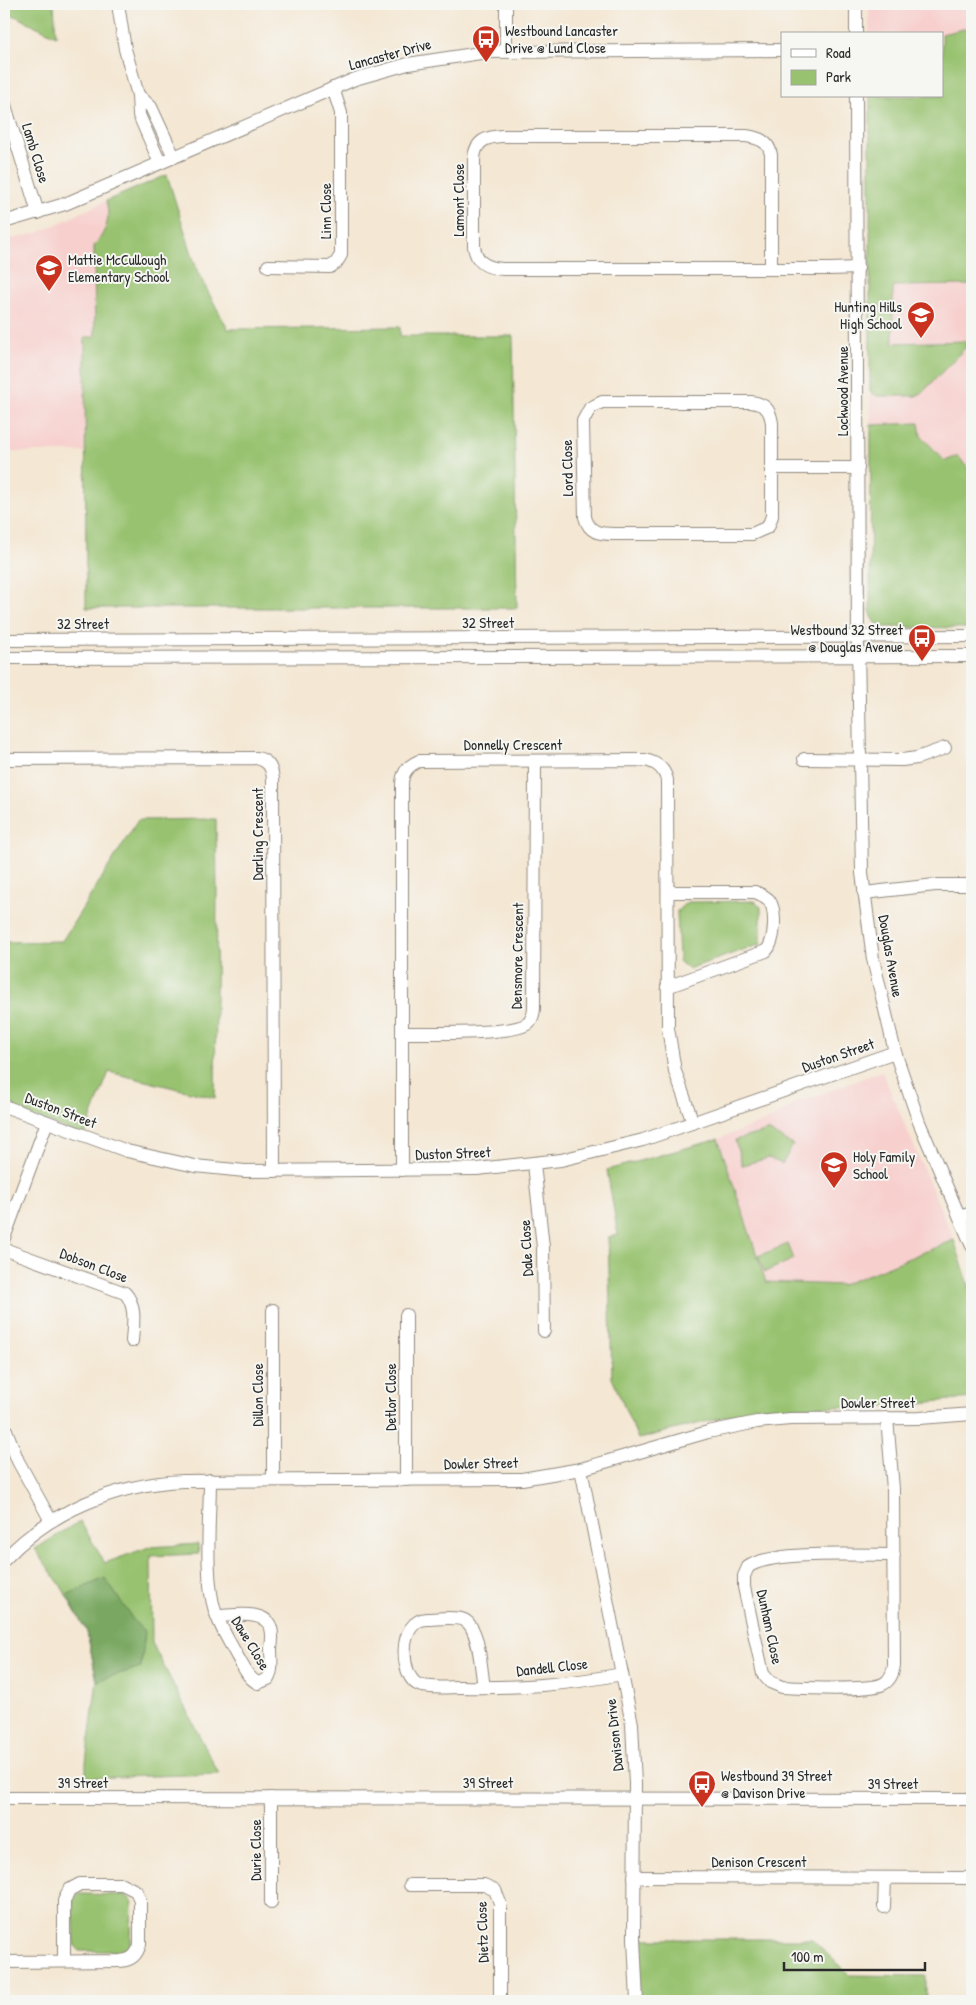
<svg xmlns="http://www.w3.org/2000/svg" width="976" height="2005" font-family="'Patrick Hand',sans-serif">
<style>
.built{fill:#f7d0ce}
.green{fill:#98c26f;stroke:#62764d}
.forest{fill:#7aa862;stroke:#526a46}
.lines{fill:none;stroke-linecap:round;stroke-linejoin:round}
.minor-casing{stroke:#90897f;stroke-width:14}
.minor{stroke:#fff;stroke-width:12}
.labels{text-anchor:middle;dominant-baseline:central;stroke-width:4;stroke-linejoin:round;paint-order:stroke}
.poi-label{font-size:15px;fill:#2b2b2b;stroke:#f6f6f2;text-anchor:start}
.street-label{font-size:15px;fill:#2b2b2b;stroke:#f6f6f2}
</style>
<rect width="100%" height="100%" fill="#f6f6f2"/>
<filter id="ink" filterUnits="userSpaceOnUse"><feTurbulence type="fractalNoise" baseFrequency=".02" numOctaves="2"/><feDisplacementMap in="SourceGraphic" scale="10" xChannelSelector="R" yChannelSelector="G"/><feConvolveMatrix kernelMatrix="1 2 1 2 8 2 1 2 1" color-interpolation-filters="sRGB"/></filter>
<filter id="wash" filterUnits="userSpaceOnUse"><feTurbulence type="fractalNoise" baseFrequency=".0096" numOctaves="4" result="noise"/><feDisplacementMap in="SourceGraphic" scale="20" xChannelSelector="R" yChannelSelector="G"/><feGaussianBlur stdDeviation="1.12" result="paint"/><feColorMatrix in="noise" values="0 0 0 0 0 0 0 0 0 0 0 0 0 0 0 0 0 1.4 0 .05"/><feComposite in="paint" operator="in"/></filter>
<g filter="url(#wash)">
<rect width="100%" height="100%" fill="#f4e7d3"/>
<g class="built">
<path d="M 869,4 L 972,4 L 972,27 L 942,34 L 869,34 Z"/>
<path d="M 106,201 L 109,220 L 103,234 L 94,246 L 95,337 L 85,338 L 86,452 L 4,452 L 4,241 L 40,232 Z"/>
<path d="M 972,285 L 972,473 L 958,456 L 946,461 L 921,436 L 919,423 L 871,425 L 870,287 Z"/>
<path d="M 882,1071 L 954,1240 L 842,1285 L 766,1282 L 718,1139 L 771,1119 L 797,1103 Z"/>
</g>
<g class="green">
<path d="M 4,4 L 54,4 L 56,36 L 15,16 L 4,15 Z"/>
<path d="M 972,27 L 972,285 L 894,286 L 893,290 L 893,343 L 968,341 L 965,348 L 922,393 L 916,396 L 877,396 L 870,391 L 870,96 L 942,96 L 942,34 Z"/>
<path d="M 167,175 L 198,273 L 228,329 L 400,327 L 400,336 L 513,336 L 517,608 L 86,608 L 85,337 L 95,337 L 94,246 C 106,231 111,220 106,201 Z"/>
<path d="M 919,423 L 921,436 L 945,461 L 958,456 L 972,473 L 972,628 L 881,627 L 874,621 L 870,611 L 871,425 Z"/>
<path d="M 216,819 L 217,896 L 215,1098 L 109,1072 L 84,1136 L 4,1106 L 4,1007 L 7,1000 L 5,942 L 62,941 L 138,820 Z"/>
<path d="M 755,901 L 761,907 L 761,944 L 688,969 L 679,961 L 677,911 L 687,902 Z"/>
<path d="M 768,1131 L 793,1145 L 782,1164 L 769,1158 L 742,1165 L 735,1140 Z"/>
<path d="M 718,1139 L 766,1282 L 842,1285 L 954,1240 L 972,1294 L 972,1398 L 888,1406 L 759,1408 L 638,1439 L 612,1378 L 608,1237 L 618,1235 L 607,1170 Z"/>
<path d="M 788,1244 L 794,1259 L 765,1272 L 758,1256 Z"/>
<path d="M 80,1521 L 105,1563 L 149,1547 L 198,1544 L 199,1554 L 151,1556 L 152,1643 L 219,1774 L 86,1778 L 86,1762 L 97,1681 L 87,1632 L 61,1586 L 35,1549 Z"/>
<path d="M 80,1894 L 126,1895 L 132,1901 L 131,1944 L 125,1951 L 80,1951 L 75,1946 L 73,1899 Z"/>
<path d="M 634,1939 L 812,1939 L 849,1975 L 926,1976 L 926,2001 L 637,2001 Z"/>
</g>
<path class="forest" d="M 105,1578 L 134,1621 L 145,1632 L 141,1667 L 97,1681 L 87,1632 L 66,1595 Z"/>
</g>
<g filter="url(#ink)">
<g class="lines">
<g class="minor-casing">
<g id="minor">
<path d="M 118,4 L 125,49 L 138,95 L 139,115 L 160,163"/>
<path d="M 506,4 L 506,51"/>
<path d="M 856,34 L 856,4"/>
<path d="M 138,95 L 151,107 L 174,157"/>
<path d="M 856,96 L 858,646 L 862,873 L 873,959 L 895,1052 L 919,1122 L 972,1246"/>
<path d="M 4,102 L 38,213"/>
<path d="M 4,222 L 65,204 L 355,79 L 408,64 L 487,52 L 782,50"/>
<path d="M 268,266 L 330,267 L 336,263 L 341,255 L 341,113 L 333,88"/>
<path d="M 771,268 L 771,155 C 769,141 759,138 746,136 L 502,136 C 486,137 475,141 474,159 L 474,246 C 476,263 487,268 503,269 L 830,269 L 858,268"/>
<path d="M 602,402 L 751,402 C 765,404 770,409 772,423 L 772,516 L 768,527 L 752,534 L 614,534 C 600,534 589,533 585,517 L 583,421 L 590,408 Z"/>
<path d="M 772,468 L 858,468"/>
<path d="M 4,640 L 972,636"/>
<path d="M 4,658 L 972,656"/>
<path d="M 4,759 L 256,758 C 268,760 272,767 273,779 L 274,1171"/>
<path d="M 804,759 L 902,760 L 917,758 L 945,748"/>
<path d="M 864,893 L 935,885 L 972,885"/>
<path d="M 667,987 L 766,951 C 775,942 777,911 769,900 C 765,896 760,894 755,892 L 668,892"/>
<path d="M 403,1033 C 425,1033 511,1035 527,1024 C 532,1020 534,1013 534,1007 L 535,761"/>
<path d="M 4,1106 L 127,1151 L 195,1166 L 245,1171 L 477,1169 L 561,1160 L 643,1140 L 895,1052"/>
<path d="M 534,1164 L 543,1247 L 544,1331"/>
<path d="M 402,1170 L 402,785 C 402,773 407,766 419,761 L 645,760 C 657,763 664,768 667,780 L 668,1028 L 675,1071 L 693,1123"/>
<path d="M 960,1217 L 972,1213"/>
<path d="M 4,1238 L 47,1122"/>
<path d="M 4,1249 L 125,1293 C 137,1306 133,1325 132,1341"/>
<path d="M 406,1315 L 406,1480"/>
<path d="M 887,1418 L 893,1489 L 894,1665 C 893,1673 891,1680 883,1684 C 870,1691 801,1688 782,1687 L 770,1682 L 763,1674 L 744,1587 L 744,1576 L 748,1567 C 771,1550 863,1555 894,1555"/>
<path d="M 4,1425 L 18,1461 L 51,1521"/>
<path d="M 581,1469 L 632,1724 L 635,1784 L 634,1939 L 637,2001"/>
<path d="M 210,1480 C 210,1517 204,1577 215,1611 C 220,1627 229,1641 237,1656 C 243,1665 247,1678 258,1683 L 268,1679 C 273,1671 271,1658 271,1648 C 272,1642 273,1635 271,1628 C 265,1609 232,1616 217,1616"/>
<path d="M 273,1480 L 273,1310"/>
<path d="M 4,1560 C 49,1511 117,1484 183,1481 L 522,1479 L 581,1469 L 708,1432 L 757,1422 L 790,1419 L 920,1418 L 972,1414"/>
<path d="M 484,1687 C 481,1672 480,1627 464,1620 C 454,1616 438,1619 427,1619 C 397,1620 400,1678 419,1685 C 431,1689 448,1687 460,1687 C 519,1688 565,1685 622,1674"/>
<path d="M 4,1798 L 972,1799"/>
<path d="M 271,1798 L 271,1902"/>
<path d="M 634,1877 L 972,1878"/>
<path d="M 410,1885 L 484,1885 L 495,1890 L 500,1903 L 500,2001"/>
<path d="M 884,1907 L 885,1878"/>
<path d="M 4,1962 L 120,1961 C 132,1960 137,1955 140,1944 L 140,1900 L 136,1891 L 122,1884 L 80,1884 L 69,1890 L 64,1901 L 64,1960"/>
</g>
</g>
<use href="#minor" class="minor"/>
</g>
</g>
<defs>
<g id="bus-pin" transform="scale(1.4375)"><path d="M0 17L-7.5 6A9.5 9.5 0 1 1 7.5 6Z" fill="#c8321e" stroke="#f6f6f2"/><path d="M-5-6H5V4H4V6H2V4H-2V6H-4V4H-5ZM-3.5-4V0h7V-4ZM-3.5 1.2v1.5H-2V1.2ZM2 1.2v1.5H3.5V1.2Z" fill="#fff"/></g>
<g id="school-pin" transform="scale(1.4375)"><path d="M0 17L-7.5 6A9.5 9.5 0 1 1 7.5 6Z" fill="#c8321e" stroke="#f6f6f2"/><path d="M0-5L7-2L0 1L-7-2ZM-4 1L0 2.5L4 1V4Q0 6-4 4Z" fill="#fff"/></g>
</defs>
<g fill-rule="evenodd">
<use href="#bus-pin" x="486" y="39"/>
<use href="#school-pin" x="49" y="268"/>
<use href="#school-pin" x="921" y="315"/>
<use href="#bus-pin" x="922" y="638"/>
<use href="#school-pin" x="834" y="1165"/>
<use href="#bus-pin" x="702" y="1784"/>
</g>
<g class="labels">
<g class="poi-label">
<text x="505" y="30">Westbound Lancaster<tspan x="505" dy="17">Drive @ Lund Close</tspan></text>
<text x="68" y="259">Mattie McCullough<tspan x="68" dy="17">Elementary School</tspan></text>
<text x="902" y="306" text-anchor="end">Hunting Hills<tspan x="902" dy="17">High School</tspan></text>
<text x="903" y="629" text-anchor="end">Westbound 32 Street<tspan x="903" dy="17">@ Douglas Avenue</tspan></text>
<text x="853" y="1156">Holy Family<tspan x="853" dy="17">School</tspan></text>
<text x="721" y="1775">Westbound 39 Street<tspan x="721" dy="17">@ Davison Drive</tspan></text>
</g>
<g class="street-label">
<text transform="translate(390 54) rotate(-15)">Lancaster Drive</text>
<text transform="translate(36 153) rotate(73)">Lamb Close</text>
<text transform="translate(458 200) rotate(-90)">Lamont Close</text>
<text transform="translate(325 211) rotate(-90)">Linn Close</text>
<text transform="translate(842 391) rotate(-90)">Lockwood Avenue</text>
<text transform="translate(567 468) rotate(-91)">Lord Close</text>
<text x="488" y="622">32 Street</text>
<text x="83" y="623">32 Street</text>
<text x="513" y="744">Donnelly Crescent</text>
<text transform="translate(257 834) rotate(-90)">Darling Crescent</text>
<text transform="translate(517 956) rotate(-89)">Densmore Crescent</text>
<text transform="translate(891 956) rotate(80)">Douglas Avenue</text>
<text transform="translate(838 1055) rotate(-19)">Duston Street</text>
<text transform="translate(61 1110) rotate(21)">Duston Street</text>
<text transform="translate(453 1153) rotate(-2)">Duston Street</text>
<text transform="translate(526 1248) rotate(-93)">Dale Close</text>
<text transform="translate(94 1265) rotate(21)">Dobson Close</text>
<text transform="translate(257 1395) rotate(-90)">Dillon Close</text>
<text transform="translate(390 1397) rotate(-90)">Detlor Close</text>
<text x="878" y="1402">Dowler Street</text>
<text transform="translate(481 1463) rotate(-1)">Dowler Street</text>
<text transform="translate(770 1627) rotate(78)">Dunham Close</text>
<text transform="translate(251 1643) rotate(59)">Dawe Close</text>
<text transform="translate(552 1667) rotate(-6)">Dandell Close</text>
<text transform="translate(614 1735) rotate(-96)">Davison Drive</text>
<text x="83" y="1782">39 Street</text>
<text x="488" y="1782">39 Street</text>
<text x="893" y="1783">39 Street</text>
<text transform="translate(255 1850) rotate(-90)">Durie Close</text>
<text x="759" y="1861">Denison Crescent</text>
<text transform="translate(482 1932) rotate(-92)">Dietz Close</text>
</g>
</g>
<rect width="976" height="2005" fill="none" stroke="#f6f6f2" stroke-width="20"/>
<rect x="781" y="32" width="162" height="65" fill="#f6f6f2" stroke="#a5a5a2"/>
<rect x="791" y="49" width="25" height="8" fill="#ffffff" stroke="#a5a5a2"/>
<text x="826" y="58" font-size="15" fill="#2b2b2b">Road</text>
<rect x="791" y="70" width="25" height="15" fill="#98c26f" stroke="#a5a5a2"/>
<text x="826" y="82" font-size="15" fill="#2b2b2b">Park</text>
<path d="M784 1962v8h141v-8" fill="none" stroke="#2b2b2b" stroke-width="2.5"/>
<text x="791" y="1962" font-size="15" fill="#2b2b2b" stroke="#f6f6f2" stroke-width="4" paint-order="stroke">100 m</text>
</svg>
